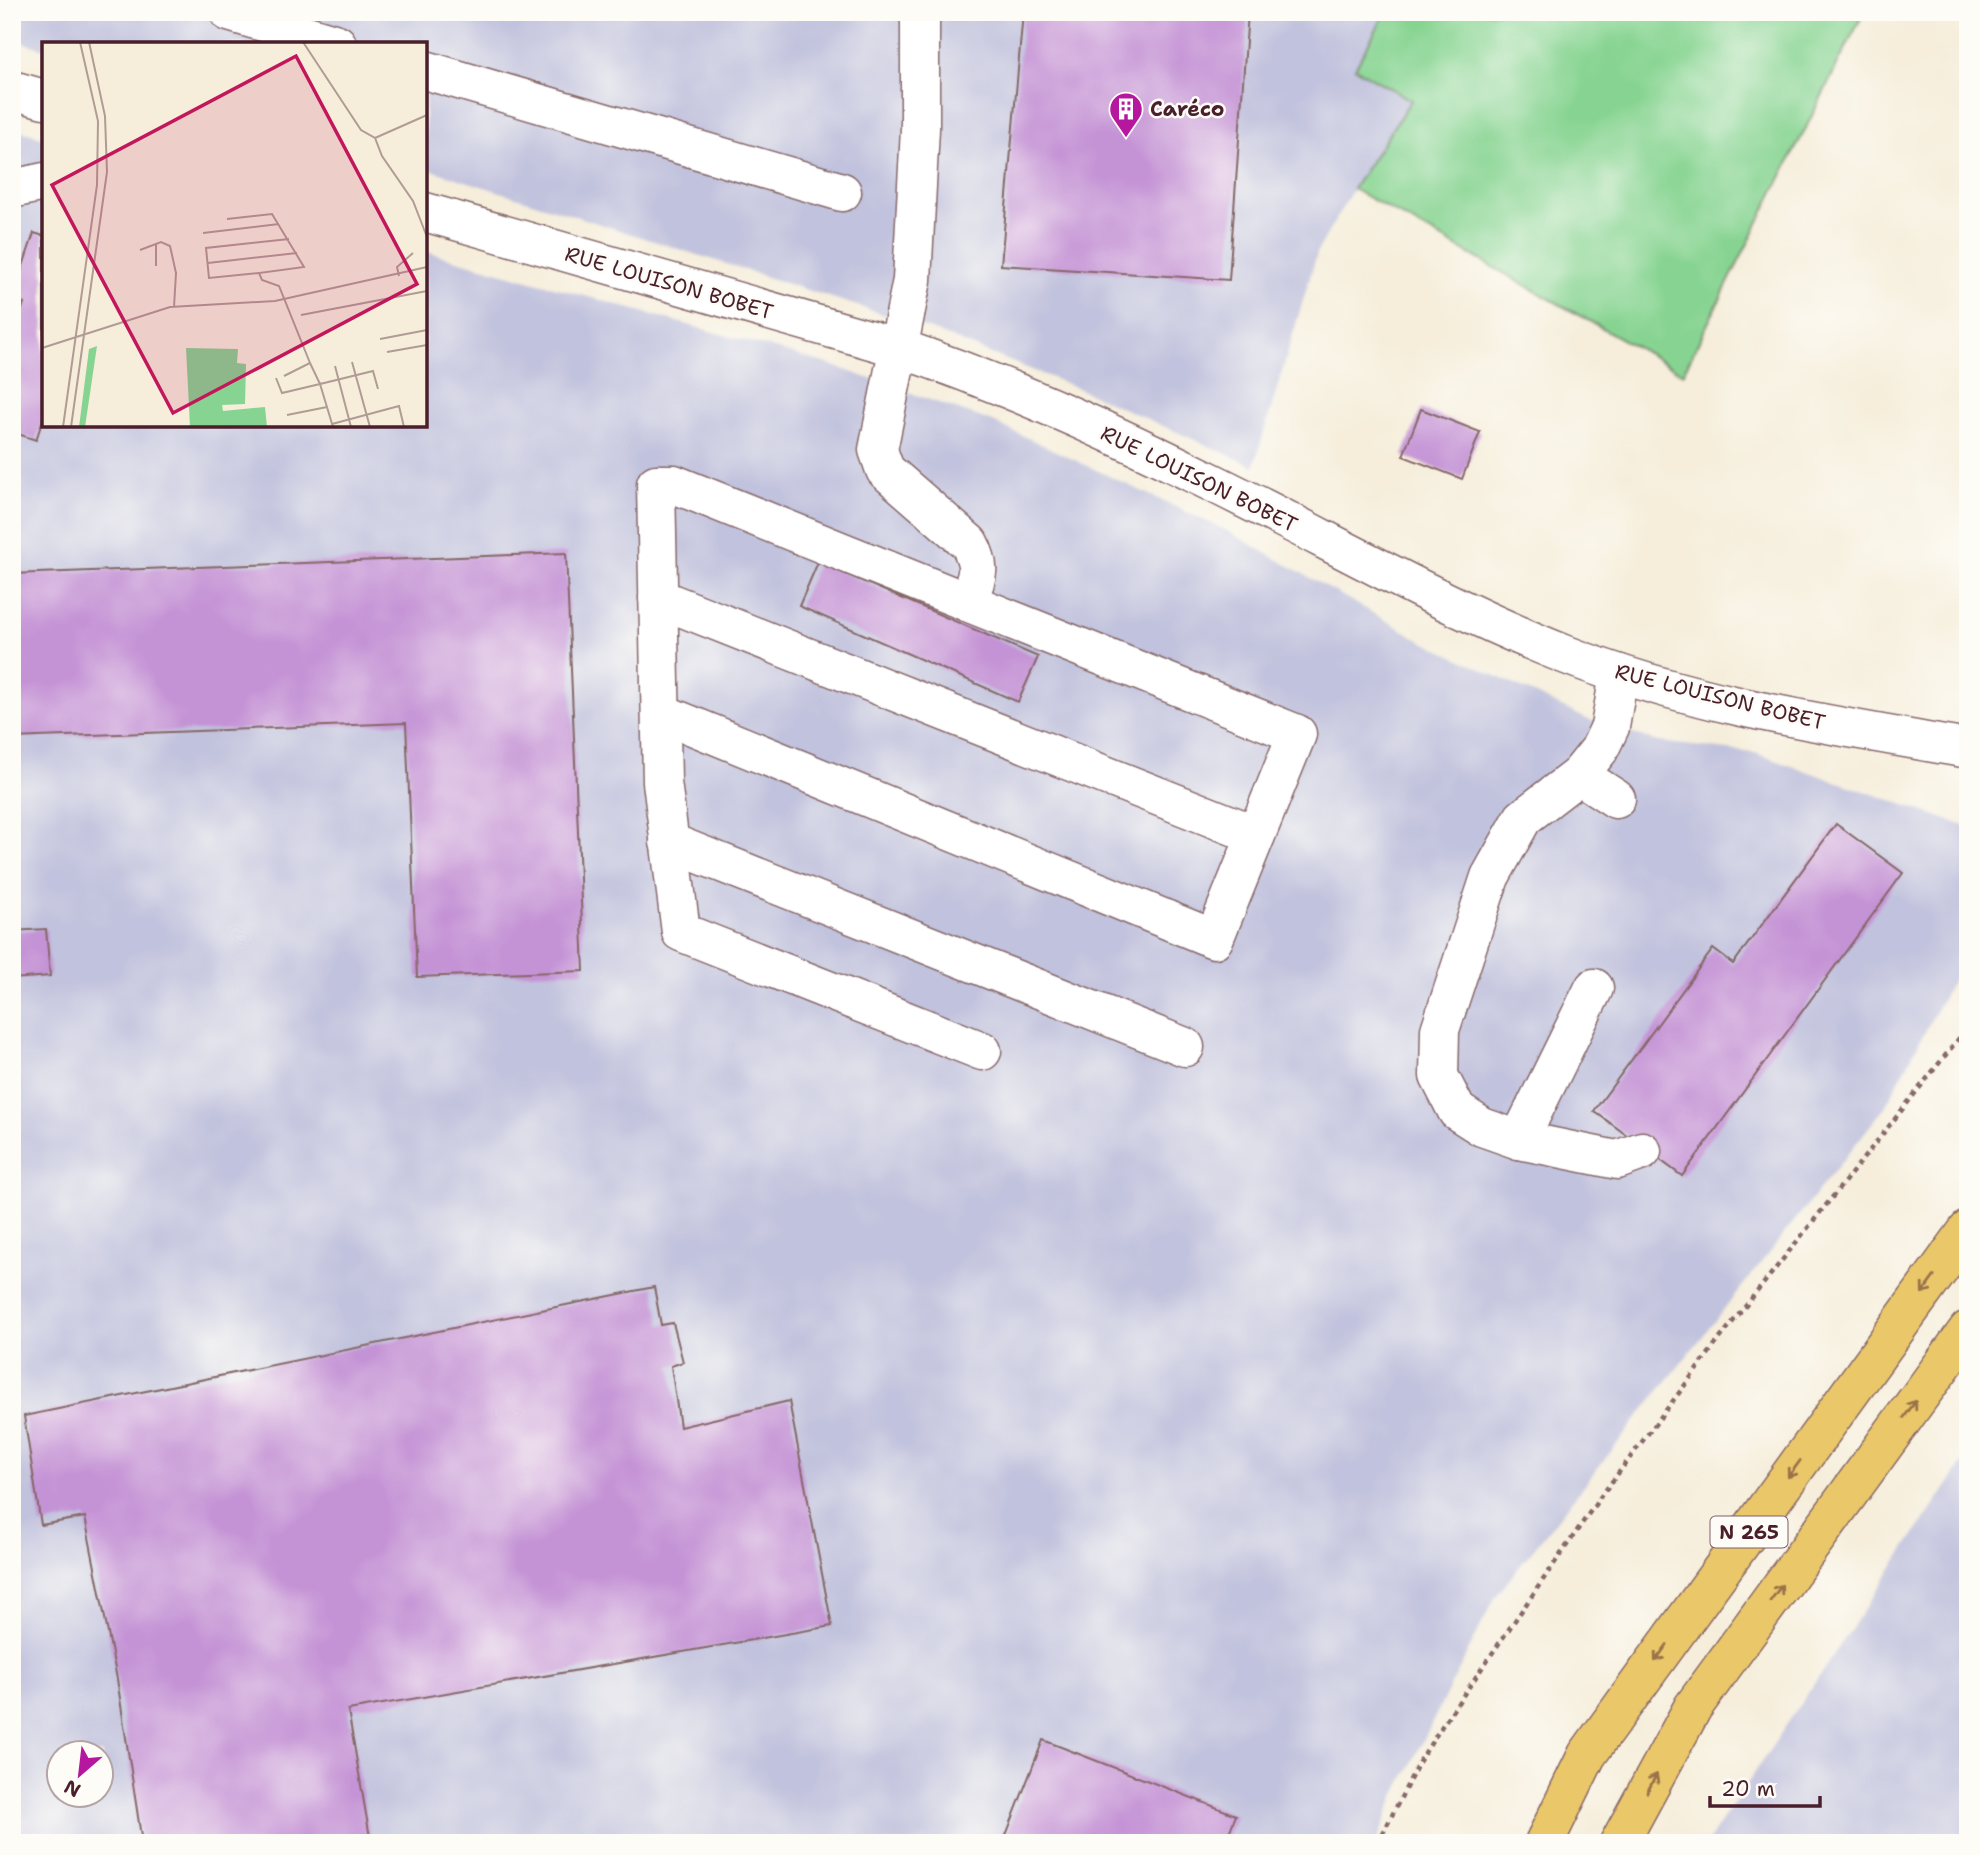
<svg xmlns="http://www.w3.org/2000/svg" width="1980" height="1855" font-family="'Shantell Sans',sans-serif">
<style>
.industrial{fill:#c1c2dd;fill-rule:evenodd}
.green{fill:#87d492;stroke:#687a5e;stroke-width:2}
.building{fill:#c493d5}
.lines{fill:none;stroke-linecap:round;stroke-linejoin:round}
.minor-casing{stroke:#866769;stroke-width:41}
.highway-casing{stroke:#866769;stroke-width:41}
.path{stroke:#866769;stroke-width:4.5;stroke-dasharray:5 5;stroke-linecap:butt}
.minor{stroke:#fff;stroke-width:38}
.highway{stroke:#eac769;stroke-width:38}
.oneway{stroke:#9a734a}
.labels{text-anchor:middle;dominant-baseline:central;stroke-width:5;stroke-linejoin:round;paint-order:stroke}
.shield{fill:#fdfcf7;stroke:#806168;stroke-width:2}
.shield-label{font-size:19px;font-weight:bold;fill:#4a1f2b}
.poi-label{font-size:21px;font-weight:bold;fill:#4a1f2b;stroke:#fdfcf7;text-anchor:start}
.street-label{font-size:21px;fill:#4a1f2b;stroke:#fdfcf7}
.inset-road{fill:none;stroke:#b19b95;stroke-width:2}
.view{fill:#c2185b;fill-opacity:0.15;stroke:#c2185b;stroke-width:3.5}
.inset-edge{fill:none;stroke:#4a1f2b;stroke-width:3.5}
</style>
<rect width="100%" height="100%" fill="#fdfcf7"/>
<filter id="ink" filterUnits="userSpaceOnUse"><feTurbulence type="fractalNoise" baseFrequency=".0143" numOctaves="2"/><feDisplacementMap in="SourceGraphic" scale="14" xChannelSelector="R" yChannelSelector="G"/><feConvolveMatrix kernelMatrix="1 2 1 2 8 2 1 2 1" color-interpolation-filters="sRGB"/></filter>
<filter id="wash" filterUnits="userSpaceOnUse"><feTurbulence type="fractalNoise" baseFrequency=".00686" numOctaves="4" result="noise"/><feDisplacementMap in="SourceGraphic" scale="28" xChannelSelector="R" yChannelSelector="G"/><feGaussianBlur stdDeviation="1.57" result="paint"/><feColorMatrix in="noise" values="0 0 0 0 0 0 0 0 0 0 0 0 0 0 0 0 0 1.4 0 .05"/><feComposite in="paint" operator="in"/></filter>
<g filter="url(#wash)">
<rect width="100%" height="100%" fill="#f6eedb"/>
<g class="industrial">
<path d="M 12,12 L 1386,12 L 1355,68 L 1411,99 L 1353,189 L 1318,250 L 1254,466 L 1077,388 L 926,328 L 425,168 L 425,44 L 44,44 L 44,49 L 12,39 Z"/>
<path d="M 12,128 L 44,138 L 44,425 L 425,425 L 425,251 L 828,364 L 993,422 L 1227,531 L 1424,642 L 1589,720 L 1659,742 L 1755,753 L 1968,827 L 1968,950 L 1885,1107 L 1496,1596 L 1395,1796 L 1376,1843 L 12,1843 ZM 60,1754 L 102,1754 L 102,1796 L 60,1796 Z"/>
<path d="M 1968,1455 L 1968,1843 L 1707,1843 Z"/>
</g>
<path class="green" d="M 1386,12 L 1864,12 L 1683,373 L 1353,189 L 1411,100 L 1355,68 Z"/>
<g id="blocks">
<g class="building">
<path d="M 1023,12 L 1248,12 L 1229,280 L 1001,265 Z"/>
<path d="M 34,233 L 44,236 L 44,416 L 36,440 L 12,432 L 12,339 L 24,303 L 12,299 Z"/>
<path d="M 1421,409 L 1480,432 L 1462,479 L 1403,456 Z"/>
<path d="M 566,553 L 584,971 L 417,977 L 406,723 L 12,738 L 12,574 Z"/>
<path d="M 818,562 L 1038,657 L 1018,702 L 799,606 Z"/>
<path d="M 1836,824 L 1903,873 L 1682,1176 L 1594,1111 L 1713,949 L 1733,964 Z"/>
<path d="M 46,929 L 50,976 L 12,979 L 12,931 Z"/>
<path d="M 654,1287 L 661,1325 L 673,1323 L 683,1362 L 671,1366 L 680,1427 L 789,1401 L 832,1626 L 348,1710 L 371,1843 L 142,1843 L 117,1679 L 85,1517 L 41,1525 L 24,1416 Z"/>
<path d="M 1043,1740 L 1236,1815 L 1225,1843 L 1003,1843 Z"/>
</g>
</g>
</g>
<g filter="url(#ink)">
<use href="#blocks" fill-opacity="0" stroke="#866769" stroke-width="2"/>
<g class="lines">
<g class="minor-casing">
<g id="minor">
<path d="M 229,12 L 337,44"/>
<path d="M 920,12 L 920,129 L 912,280 L 878,450 L 885,470 L 969,543 C 983,569 977,577 967,602 L 674,484 L 656,484 L 662,782 L 681,932 L 982,1051"/>
<path d="M 425,70 L 842,192"/>
<path d="M 12,90 L 44,99"/>
<path d="M 12,189 L 44,182"/>
<path d="M 425,212 L 899,348 C 1005,384 1107,430 1207,480 C 1326,538 1440,605 1564,654 C 1693,705 1832,725 1968,749"/>
<path d="M 658,598 L 1256,835"/>
<path d="M 1619,674 L 1610,727 L 1599,750 L 1579,775 L 1523,818 L 1490,877 L 1440,1030 L 1439,1076 L 1457,1111 L 1482,1127 L 1519,1140 L 1617,1160 L 1642,1151"/>
<path d="M 661,713 L 1214,939 L 1297,734 L 967,602"/>
<path d="M 1579,775 L 1616,799"/>
<path d="M 669,842 L 1185,1047"/>
<path d="M 1519,1140 L 1594,988"/>
</g>
</g>
<g class="highway-casing">
<g id="highway">
<path d="M 1544,1843 L 1587,1755 L 1968,1230"/>
<path d="M 1619,1843 L 1693,1707 L 1968,1330"/>
</g>
</g>
<path class="path" d="M 1378,1843 L 1419,1762 L 1444,1723 L 1601,1496 L 1728,1328 L 1968,1027"/>
<use href="#minor" class="minor"/>
<use href="#highway" class="highway"/>
</g>
<defs><path id="oneway-shaft" d="M-6 0H5M1.5-3L5.5 0L1.5 3" fill="none" stroke-width="1.6" stroke-linecap="round" stroke-linejoin="round" transform="scale(1.75)"/></defs>
<g class="oneway">
<use href="#oneway-shaft" transform="translate(1928 1285) rotate(126)"/>
<use href="#oneway-shaft" transform="translate(1910 1409) rotate(-54)"/>
<use href="#oneway-shaft" transform="translate(1794 1469) rotate(126)"/>
<use href="#oneway-shaft" transform="translate(1776 1593) rotate(-54)"/>
<use href="#oneway-shaft" transform="translate(1661 1653) rotate(126)"/>
<use href="#oneway-shaft" transform="translate(1652 1783) rotate(-62)"/>
</g>
</g>
<defs>
<g id="building-pin" transform="scale(1.75)"><path d="M0 17L-7.5 6A9.5 9.5 0 1 1 7.5 6Z" fill="#b5179e" stroke="#fdfcf7"/><path d="M-4-6H4V6H1V3H-1V6H-4ZM-2.5-4.3h1.7v1.8h-1.7ZM.8-4.3h1.7v1.8H.8ZM-2.5-1h1.7V.8h-1.7ZM.8-1h1.7V.8H.8Z" fill="#fff"/></g>
</defs>
<g fill-rule="evenodd">
<use href="#building-pin" x="1126" y="109"/>
</g>
<g class="labels">
<rect class="shield" x="1710.5" y="1516.5" width="77" height="31" rx="5"/>
<g class="shield-label">
<text x="1749" y="1532">N 265</text>
</g>
<g class="poi-label">
<text x="1150" y="109">Caréco</text>
</g>
<g class="street-label">
<text transform="translate(669 283) rotate(16)">RUE LOUISON BOBET</text>
<text transform="translate(1199 479) rotate(26)">RUE LOUISON BOBET</text>
<text transform="translate(1720 697) rotate(14)">RUE LOUISON BOBET</text>
</g>
</g>
<g transform="translate(42 42)">
<rect width="385" height="385" fill="#f6eedb"/>
<path d="M 55,304 L 43,385 L 37,385 L 47,307 ZM 144,306 L 196,307 L 195,321 L 204,322 L 203,362 L 180,363 L 181,369 L 223,365 L 225,385 L 148,385 Z" fill="#87d492"/>
<path class="inset-road" d="M 261,0 L 319,88 L 333,96 L 340,114 L 371,159 L 385,195M 333,96 L 385,73M 185,177 L 230,172 L 262,225 L 217,231 L 220,238 L 237,244 L 268,321 L 242,334M 161,191 L 237,182M 114,201 L 114,224M 98,208 L 119,200 L 128,204 L 134,231 L 132,265M 166,221 L 255,211M 217,231 L 167,236 L 164,206 L 247,197M 357,234 L 355,225 L 371,211M 259,273 L 385,249M 338,297 L 385,288M 0,306 L 128,265 L 233,259 L 385,225M 345,310 L 385,303M 310,320 L 328,385M 268,321 L 278,342 L 331,329 L 336,347M 293,324 L 309,385M 234,336 L 240,351 L 278,342 L 291,385M 245,373 L 285,365M 290,382 L 357,364 L 362,385M 21,385 L 55,143 L 56,79 L 38,0M 29,385 L 65,130 L 63,74 L 47,0"/>
<path class="view" d="M 254,14 L 375,242 L 131,371 L 10,143 Z"/>
<rect width="385" height="385" class="inset-edge"/>
</g>
<rect width="1980" height="1855" fill="none" stroke="#fdfcf7" stroke-width="42"/>
<g transform="translate(80 1774) rotate(208)"><circle r="33" fill="#fdfcf7" stroke="#b5a4a5" stroke-width="2"/>
<path d="M0-5L12 26L0 18L-12 26Z" fill="#b5179e"/>
<text y="-10" font-size="19" font-weight="bold" text-anchor="middle" fill="#4a1f2b">N</text>
</g>
<path d="M1710 1796v10h110v-10" fill="none" stroke="#4a1f2b" stroke-width="3.5"/>
<text x="1721" y="1796" font-size="21" fill="#4a1f2b" stroke="#fdfcf7" stroke-width="5" paint-order="stroke">20 m</text>
</svg>
